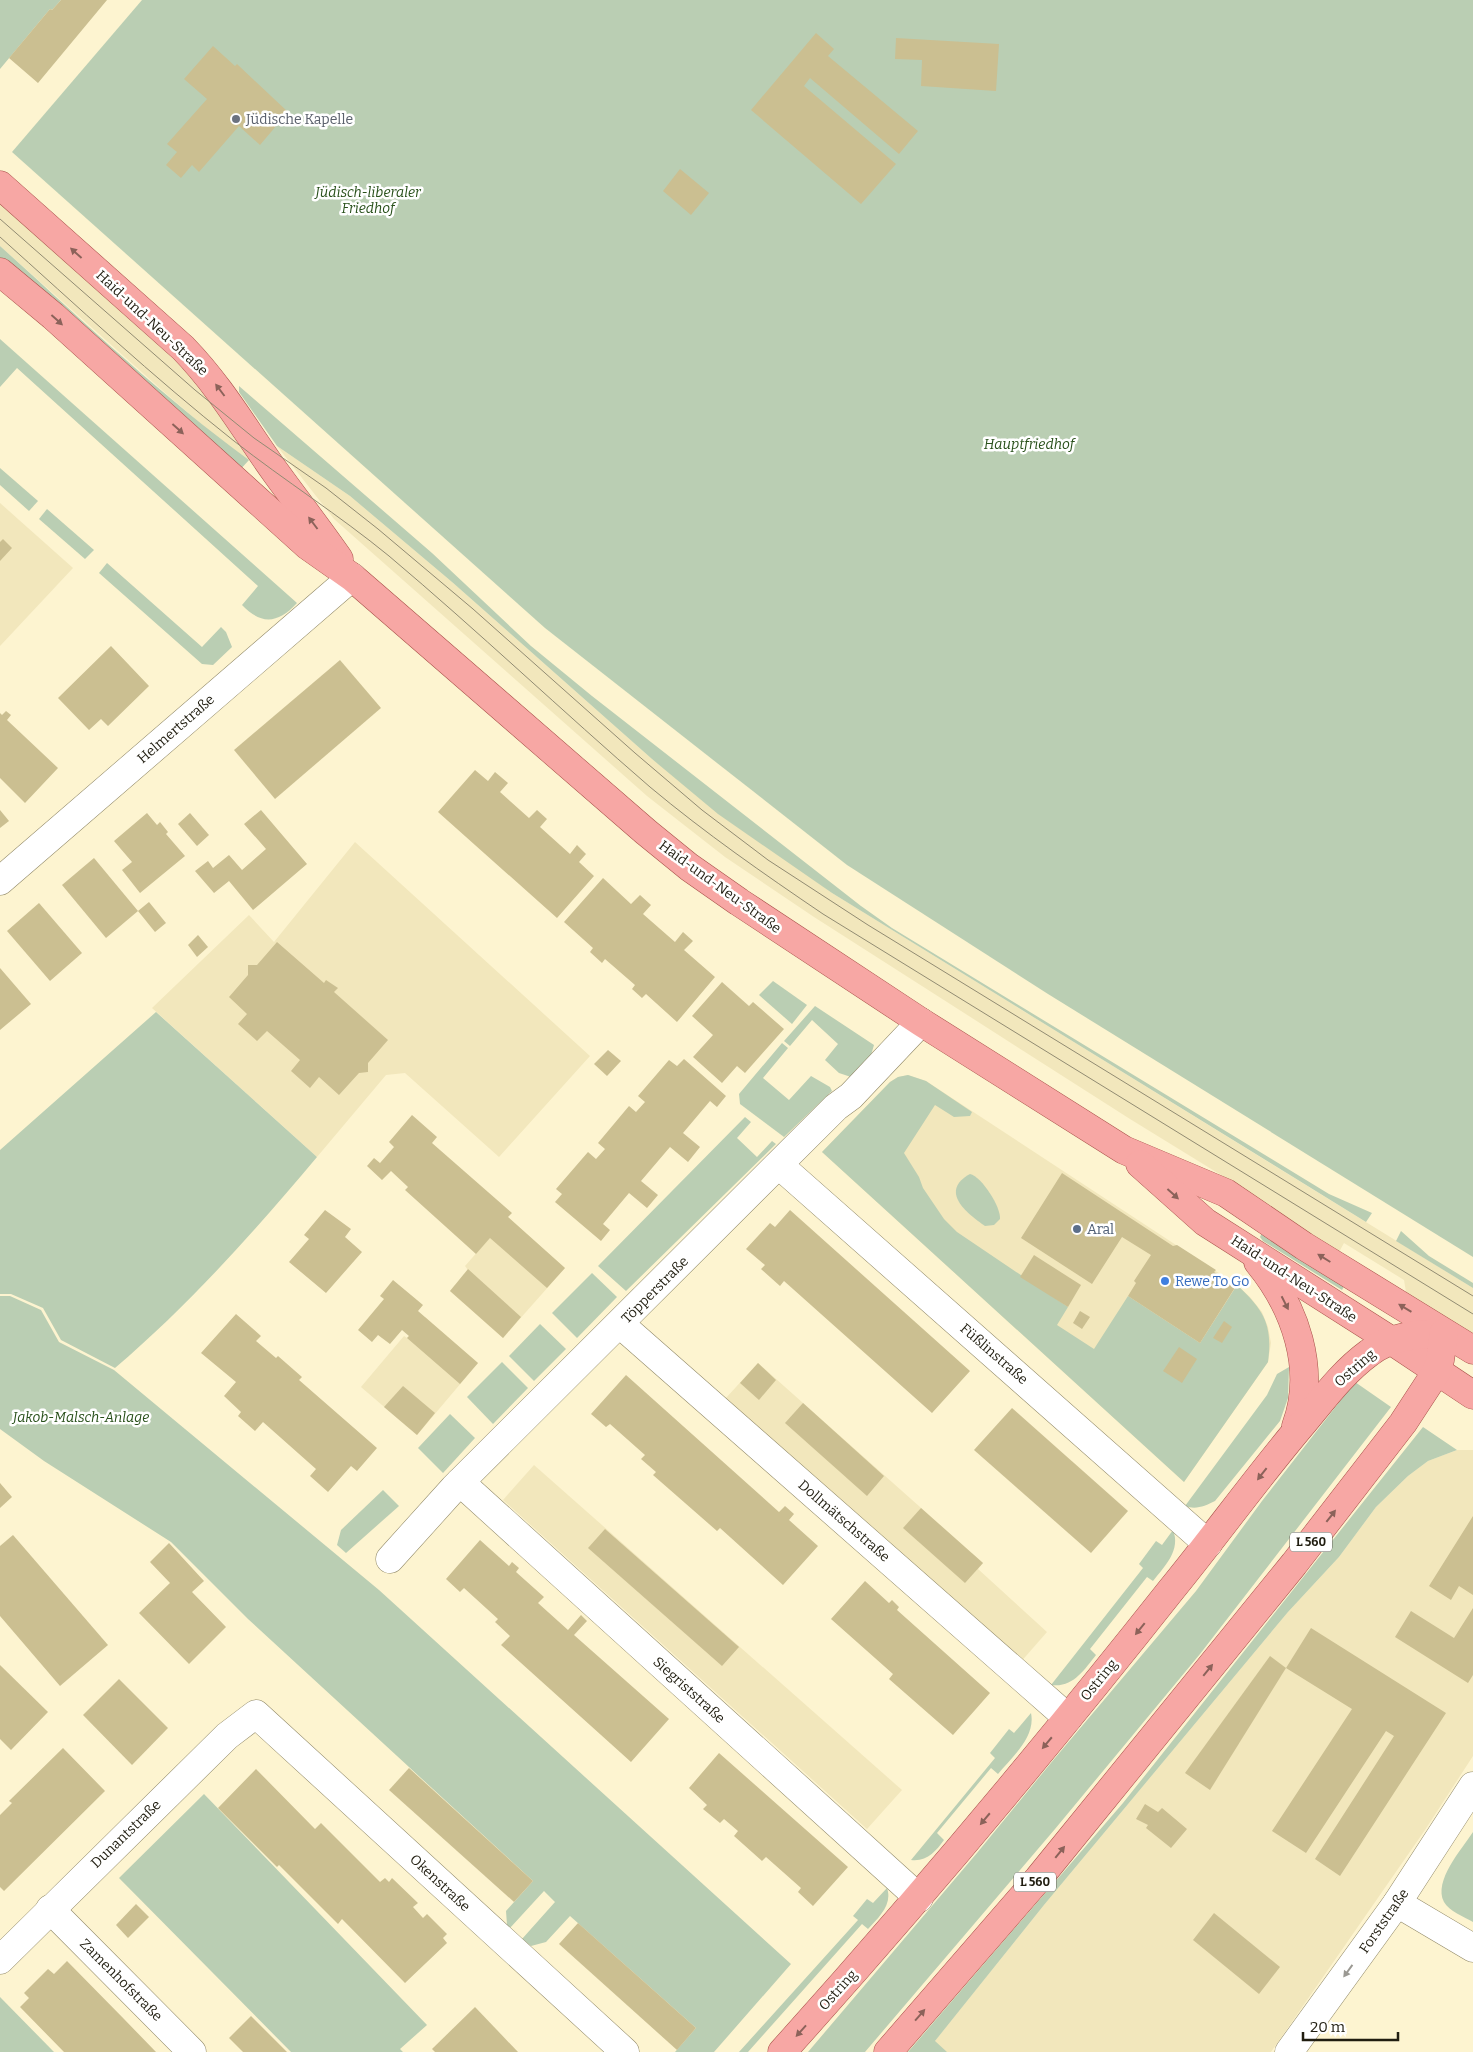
<svg xmlns="http://www.w3.org/2000/svg" width="1473" height="2052" font-family="Bitter,serif">
<style>
.built{fill:#f2e7bc}
.green{fill:#baceb3}
.building{fill:#cbbf91}
.lines{fill:none;stroke-linecap:round;stroke-linejoin:round}
.minor-casing{stroke:#908867;stroke-width:29}
.major-casing{stroke:#a85149;stroke-width:29}
.minor{stroke:#fff;stroke-width:28}
.major{stroke:#f7a7a4;stroke-width:28}
.tram{stroke:#918b72;stroke-width:1}
.oneway{fill:#8c625a}
.oneway2{fill:#9b9993}
.worship-dot{fill:#6b7280;stroke:#fff;stroke-width:2}
.service-dot{fill:#5c6f8a;stroke:#fff;stroke-width:2}
.shop-dot{fill:#3f7fe0;stroke:#fff;stroke-width:2}
.labels{text-anchor:middle;dominant-baseline:central;stroke-width:5;stroke-linejoin:round;paint-order:stroke}
.shield{fill:#fff;stroke:#636158;stroke-width:1}
.shield-label{font-size:12px;font-weight:bold;fill:#201d10}
.worship-label{font-size:14px;fill:#5b616d;stroke:#fff;text-anchor:start}
.park-label{font-size:14px;font-style:italic;fill:#28501a;stroke:#fff}
.street-label{font-size:14px;fill:#201d10;stroke:#fff}
.service-label{font-size:14px;fill:#4e5e75;stroke:#fff;text-anchor:start}
.shop-label{font-size:14px;fill:#366cbe;stroke:#fff;text-anchor:start}
</style>
<rect width="100%" height="100%" fill="#fdf4d0"/>
<g class="built">
<path d="M 0,204 L 167,353 L 199,385 L 249,460 L 215,436 L 163,391 L 0,246 Z"/>
<path d="M 277,446 L 350,496 L 452,582 L 652,759 L 832,893 L 1473,1288 L 1473,1333 L 1419,1307 L 1407,1298 L 1404,1280 L 1344,1243 L 1338,1254 L 1247,1191 L 1130,1119 L 814,917 L 725,857 L 647,796 L 334,519 Z"/>
<path d="M 0,503 L 73,568 L 0,646 Z"/>
<path d="M 355,842 L 590,1056 L 499,1157 L 405,1073 L 386,1075 L 317,1157 L 152,1008 L 249,915 L 274,942 Z"/>
<path d="M 908,1075 L 926,1081 L 1237,1285 L 1250,1297 L 1262,1312 L 1268,1327 L 1271,1343 L 1268,1362 L 1184,1482 L 822,1152 L 890,1082 L 898,1077 Z"/>
<path d="M 508,1217 L 565,1268 L 503,1338 L 450,1291 L 468,1270 L 465,1266 Z"/>
<path d="M 425,1317 L 478,1363 L 417,1435 L 361,1387 L 404,1336 L 407,1338 Z"/>
<path d="M 758,1363 L 983,1563 L 978,1569 L 1047,1632 L 1019,1664 L 725,1399 Z"/>
<path d="M 1457,1450 L 1473,1450 L 1473,1756 L 1425,1830 L 1271,2052 L 926,2052 L 1044,1905 L 1288,1612 L 1339,1557 L 1376,1507 L 1408,1476 L 1428,1461 Z"/>
<path d="M 534,1465 L 902,1790 L 867,1829 L 503,1500 Z"/>
</g>
<g class="green">
<path d="M 0,0 L 61,0 L 52,10 L 50,9 L 0,69 Z"/>
<path d="M 142,0 L 1473,0 L 1473,1257 L 1048,994 L 847,865 L 545,628 L 12,152 Z"/>
<path d="M 0,246 C 81,319 161,396 249,460 L 238,472 L 0,258 Z"/>
<path d="M 0,339 L 297,603 C 278,624 261,625 242,605 L 258,586 L 17,368 L 0,387 Z"/>
<path d="M 239,386 L 432,553 L 531,646 L 592,696 L 861,906 L 892,928 L 1329,1194 L 1372,1213 L 1366,1222 L 832,893 L 718,814 L 652,759 L 452,582 L 350,496 L 277,446 L 239,392 Z"/>
<path d="M 0,468 L 38,501 L 29,511 L 0,485 Z"/>
<path d="M 47,509 L 94,550 L 85,559 L 39,519 Z"/>
<path d="M 107,563 L 202,647 L 221,627 L 226,632 L 232,647 L 213,665 L 202,664 L 99,573 Z"/>
<path d="M 773,981 L 807,1005 L 792,1024 L 759,995 Z"/>
<path d="M 815,1006 L 874,1045 L 869,1062 L 851,1077 L 839,1073 L 825,1060 L 838,1044 L 812,1020 L 790,1046 L 784,1041 Z"/>
<path d="M 156,1012 L 317,1157 C 254,1232 189,1305 115,1368 L 61,1340 L 43,1308 L 11,1294 L 0,1294 L 0,1150 Z"/>
<path d="M 782,1043 L 788,1048 L 763,1078 L 789,1100 L 811,1076 L 830,1087 L 832,1091 L 784,1137 L 740,1104 L 739,1094 Z"/>
<path d="M 908,1075 L 926,1081 L 972,1112 L 970,1116 L 954,1117 L 935,1105 L 904,1153 L 919,1177 L 923,1188 L 944,1219 L 957,1232 L 1068,1307 L 1057,1325 L 1094,1349 L 1128,1296 L 1200,1343 L 1237,1285 C 1264,1310 1273,1325 1268,1362 L 1184,1482 L 822,1152 L 890,1082 L 898,1077 Z"/>
<path d="M 745,1117 L 751,1122 L 737,1138 L 757,1157 L 772,1141 L 776,1144 L 626,1291 L 598,1266 Z"/>
<path d="M 970,1174 C 982,1177 1001,1207 1000,1219 L 994,1225 L 985,1226 C 966,1213 939,1191 970,1174 Z"/>
<path d="M 1401,1231 L 1429,1256 L 1473,1283 L 1473,1288 L 1396,1241 Z"/>
<path d="M 1262,1233 L 1346,1283 L 1342,1290 L 1263,1241 L 1260,1237 Z"/>
<path d="M 592,1273 L 617,1297 L 577,1338 L 552,1313 Z"/>
<path d="M 0,1296 L 10,1296 L 41,1310 L 59,1342 L 114,1370 L 379,1590 L 791,1964 L 714,2052 L 675,2052 L 696,2028 L 570,1916 L 546,1942 L 531,1946 L 522,1939 L 555,1902 L 544,1891 L 510,1928 L 507,1925 L 506,1911 L 533,1881 L 248,1619 L 171,1542 L 44,1461 L 0,1429 Z"/>
<path d="M 540,1324 L 566,1349 L 534,1381 L 509,1356 Z"/>
<path d="M 502,1362 L 528,1388 L 493,1424 L 467,1397 Z"/>
<path d="M 1289,1367 L 1288,1398 L 1280,1421 L 1215,1501 C 1205,1506 1196,1510 1185,1506 L 1267,1395 L 1277,1374 Z"/>
<path d="M 1355,1382 L 1391,1407 L 1200,1654 L 1055,1829 L 865,2052 L 808,2052 L 977,1853 L 1055,1758 L 1196,1591 L 1262,1501 Z"/>
<path d="M 450,1414 L 475,1438 L 443,1473 L 418,1448 Z"/>
<path d="M 1423,1427 L 1457,1450 L 1428,1461 L 1408,1476 L 1376,1507 L 1339,1557 L 1288,1612 L 1044,1905 L 935,2041 L 947,2052 L 908,2052 L 1123,1803 Z"/>
<path d="M 383,1490 L 399,1506 L 346,1553 L 337,1545 L 341,1530 Z"/>
<path d="M 1173,1530 C 1181,1550 1165,1566 1153,1581 L 1147,1577 L 1090,1649 L 1096,1655 C 1084,1670 1073,1688 1051,1685 L 1143,1568 L 1139,1564 L 1156,1541 L 1162,1545 Z"/>
<path d="M 1031,1713 C 1036,1737 1012,1757 998,1774 L 991,1768 L 937,1833 L 944,1840 C 936,1851 927,1862 911,1860 L 995,1758 L 990,1753 L 1009,1729 L 1014,1733 Z"/>
<path d="M 204,1794 L 427,2025 L 400,2049 L 403,2052 L 291,2052 L 119,1878 Z"/>
<path d="M 1473,1832 L 1473,1922 C 1464,1917 1449,1911 1444,1902 C 1433,1881 1462,1849 1473,1832 Z"/>
<path d="M 887,1888 C 893,1905 878,1918 868,1929 L 862,1924 L 748,2052 L 739,2052 L 858,1920 L 853,1916 L 867,1899 L 873,1903 Z"/>
<path d="M 0,1997 L 54,2052 L 0,2052 Z"/>
</g>
<g class="building">
<path d="M 61,0 L 107,0 L 38,83 L 9,58 L 50,9 L 52,10 Z"/>
<path d="M 816,33 L 834,49 L 828,56 L 918,131 L 899,154 L 810,78 L 804,86 L 896,164 L 861,204 L 751,110 Z"/>
<path d="M 896,38 L 999,44 L 996,91 L 921,86 L 922,60 L 895,59 Z"/>
<path d="M 213,46 L 235,66 L 237,64 L 288,112 L 260,145 L 239,126 L 199,172 L 192,165 L 181,178 L 166,165 L 177,152 L 167,144 L 207,99 L 184,79 Z"/>
<path d="M 680,169 L 709,193 L 691,215 L 663,191 Z"/>
<path d="M 3,539 L 12,548 L 0,561 L 0,542 Z"/>
<path d="M 111,646 L 149,686 L 108,726 L 101,719 L 89,730 L 58,698 Z"/>
<path d="M 340,660 L 381,708 L 275,799 L 234,750 Z"/>
<path d="M 6,711 L 11,715 L 7,720 L 58,768 L 25,803 L 0,778 L 0,713 L 2,715 Z"/>
<path d="M 475,770 L 488,781 L 495,772 L 508,783 L 500,792 L 529,818 L 537,810 L 547,819 L 540,827 L 570,854 L 577,845 L 586,854 L 579,862 L 594,876 L 557,918 L 438,812 Z"/>
<path d="M 0,810 L 9,821 L 0,828 Z"/>
<path d="M 261,810 L 307,864 L 253,910 L 229,881 L 214,893 L 195,871 L 208,861 L 213,868 L 229,855 L 242,870 L 266,849 L 244,824 Z"/>
<path d="M 147,813 L 157,825 L 160,822 L 168,832 L 166,834 L 185,856 L 140,893 L 122,870 L 132,862 L 114,841 Z"/>
<path d="M 190,813 L 209,835 L 197,846 L 178,824 Z"/>
<path d="M 94,858 L 138,911 L 106,938 L 62,885 Z"/>
<path d="M 603,878 L 631,904 L 640,895 L 651,905 L 643,914 L 675,942 L 683,932 L 693,941 L 684,950 L 715,977 L 677,1022 L 646,994 L 642,998 L 632,989 L 635,985 L 605,959 L 602,963 L 590,952 L 593,948 L 564,922 Z"/>
<path d="M 149,902 L 166,923 L 155,932 L 138,911 Z"/>
<path d="M 39,903 L 82,953 L 50,981 L 7,931 Z"/>
<path d="M 198,935 L 208,947 L 197,957 L 188,945 Z"/>
<path d="M 277,942 L 324,983 L 326,980 L 338,988 L 334,992 L 388,1040 L 368,1063 L 368,1072 L 359,1073 L 339,1095 L 319,1077 L 310,1088 L 291,1071 L 300,1060 L 267,1031 L 257,1041 L 238,1024 L 247,1014 L 229,997 L 248,975 L 248,965 L 257,965 Z"/>
<path d="M 0,968 L 31,1004 L 0,1030 Z"/>
<path d="M 722,982 L 749,1006 L 753,1002 L 784,1029 L 745,1073 L 737,1066 L 722,1083 L 693,1057 L 713,1035 L 692,1016 Z"/>
<path d="M 608,1050 L 621,1061 L 607,1076 L 594,1064 Z"/>
<path d="M 684,1059 L 726,1096 L 717,1107 L 710,1101 L 683,1133 L 700,1147 L 688,1162 L 670,1147 L 641,1181 L 658,1195 L 647,1208 L 629,1193 L 603,1224 L 610,1230 L 601,1241 L 555,1202 L 562,1194 L 556,1189 L 588,1152 L 596,1159 L 605,1149 L 598,1143 L 629,1106 L 636,1112 L 645,1102 L 638,1096 L 669,1060 L 677,1066 Z"/>
<path d="M 412,1115 L 437,1137 L 432,1143 L 512,1213 L 508,1217 L 565,1268 L 547,1288 L 490,1238 L 476,1254 L 405,1190 L 408,1187 L 391,1171 L 382,1180 L 367,1166 L 374,1158 L 380,1163 L 394,1147 L 389,1142 Z"/>
<path d="M 1062,1173 L 1173,1246 L 1177,1245 L 1216,1270 L 1214,1272 L 1236,1286 L 1200,1343 L 1128,1296 L 1136,1283 L 1134,1281 L 1151,1255 L 1122,1237 L 1092,1284 L 1021,1238 Z"/>
<path d="M 325,1210 L 351,1229 L 345,1237 L 362,1252 L 326,1293 L 289,1262 L 309,1239 L 304,1235 Z"/>
<path d="M 790,1210 L 970,1371 L 932,1413 L 784,1281 L 780,1286 L 761,1269 L 765,1265 L 746,1249 L 770,1223 L 775,1227 Z"/>
<path d="M 1034,1255 L 1081,1285 L 1068,1307 L 1020,1277 Z"/>
<path d="M 468,1269 L 521,1317 L 503,1338 L 450,1291 Z"/>
<path d="M 393,1280 L 423,1305 L 418,1311 L 478,1363 L 460,1384 L 407,1338 L 409,1336 L 402,1330 L 390,1344 L 378,1335 L 372,1342 L 358,1330 L 384,1299 L 380,1296 Z"/>
<path d="M 1080,1311 L 1090,1317 L 1082,1329 L 1073,1323 Z"/>
<path d="M 236,1314 L 261,1336 L 256,1341 L 276,1358 L 278,1356 L 302,1377 L 299,1380 L 377,1448 L 357,1471 L 351,1466 L 328,1492 L 310,1476 L 316,1469 L 263,1422 L 255,1431 L 238,1416 L 241,1412 L 224,1396 L 236,1382 L 201,1353 Z"/>
<path d="M 1224,1321 L 1232,1327 L 1222,1343 L 1213,1338 Z"/>
<path d="M 1179,1347 L 1197,1359 L 1182,1383 L 1163,1371 Z"/>
<path d="M 758,1363 L 776,1380 L 759,1400 L 740,1383 Z"/>
<path d="M 626,1375 L 779,1512 L 785,1506 L 794,1514 L 789,1520 L 818,1546 L 783,1585 L 720,1528 L 717,1531 L 653,1475 L 656,1472 L 641,1459 L 645,1455 L 610,1424 L 606,1427 L 591,1414 Z"/>
<path d="M 403,1386 L 435,1413 L 417,1435 L 384,1407 Z"/>
<path d="M 803,1403 L 884,1476 L 867,1496 L 785,1423 Z"/>
<path d="M 1012,1408 L 1128,1511 L 1091,1553 L 974,1450 Z"/>
<path d="M 0,1483 L 12,1497 L 0,1508 Z"/>
<path d="M 921,1508 L 983,1563 L 965,1583 L 903,1528 Z"/>
<path d="M 1473,1516 L 1473,1595 L 1459,1586 L 1451,1600 L 1429,1586 Z"/>
<path d="M 605,1529 L 739,1647 L 722,1666 L 588,1548 Z"/>
<path d="M 13,1535 L 108,1645 L 60,1686 L 0,1616 L 0,1546 Z"/>
<path d="M 480,1540 L 509,1566 L 512,1562 L 519,1568 L 516,1572 L 544,1597 L 538,1603 L 568,1630 L 581,1615 L 587,1621 L 574,1635 L 669,1719 L 631,1762 L 501,1645 L 510,1636 L 495,1622 L 498,1619 L 464,1588 L 460,1592 L 446,1579 Z"/>
<path d="M 169,1543 L 204,1581 L 192,1592 L 226,1627 L 189,1664 L 139,1613 L 170,1583 L 150,1562 Z"/>
<path d="M 865,1581 L 889,1603 L 892,1600 L 899,1607 L 897,1610 L 990,1693 L 953,1735 L 889,1679 L 893,1674 L 831,1619 Z"/>
<path d="M 1473,1608 L 1473,1675 L 1468,1683 L 1395,1637 L 1411,1611 L 1454,1638 Z"/>
<path d="M 1311,1628 L 1446,1713 L 1340,1876 L 1315,1859 L 1394,1736 L 1386,1731 L 1306,1853 L 1272,1831 L 1352,1709 L 1286,1668 Z"/>
<path d="M 1270,1656 L 1286,1668 L 1210,1790 L 1185,1773 Z"/>
<path d="M 0,1665 L 48,1712 L 11,1750 L 0,1739 Z"/>
<path d="M 119,1679 L 168,1728 L 132,1765 L 83,1715 Z"/>
<path d="M 63,1748 L 105,1791 L 4,1891 L 0,1887 L 0,1815 L 12,1803 L 9,1801 Z"/>
<path d="M 719,1753 L 848,1867 L 813,1906 L 798,1892 L 801,1888 L 766,1857 L 762,1861 L 734,1836 L 738,1831 L 724,1819 L 720,1823 L 703,1809 L 707,1805 L 689,1788 Z"/>
<path d="M 409,1768 L 533,1881 L 514,1902 L 389,1790 Z"/>
<path d="M 256,1769 L 315,1829 L 321,1823 L 380,1882 L 385,1878 L 389,1882 L 392,1878 L 418,1903 L 413,1907 L 423,1918 L 427,1914 L 447,1934 L 443,1938 L 447,1943 L 405,1983 L 342,1919 L 338,1924 L 279,1865 L 277,1867 L 218,1808 Z"/>
<path d="M 1145,1804 L 1158,1812 L 1162,1808 L 1187,1829 L 1171,1848 L 1146,1828 L 1148,1825 L 1136,1819 Z"/>
<path d="M 136,1904 L 149,1917 L 128,1938 L 116,1925 Z"/>
<path d="M 1214,1913 L 1280,1967 L 1259,1994 L 1193,1940 Z"/>
<path d="M 578,1923 L 696,2028 L 677,2050 L 559,1944 Z"/>
<path d="M 67,1961 L 124,2019 L 156,2052 L 64,2052 L 20,2007 L 29,1998 L 24,1993 L 48,1969 L 54,1974 Z"/>
<path d="M 475,2007 L 518,2052 L 435,2052 L 432,2049 Z"/>
<path d="M 251,2016 L 287,2052 L 243,2052 L 229,2038 Z"/>
</g>
<g class="lines">
<g class="minor-casing">
<g id="minor">
<path d="M 0,881 L 352,577"/>
<path d="M 779,1165 L 1208,1544"/>
<path d="M 620,1324 L 1068,1718"/>
<path d="M 460,1482 L 919,1898"/>
<path d="M 390,1559 L 454,1488 L 836,1107 L 851,1096 L 921,1022"/>
<path d="M 1397,1903 L 1473,1948"/>
<path d="M 50,1909 L 192,2052"/>
<path d="M 0,1960 L 227,1736 L 256,1714 L 625,2052"/>
<path d="M 1289,2052 L 1397,1903 L 1473,1786"/>
</g>
</g>
<g class="major-casing">
<g id="major">
<path d="M 0,185 L 183,348 C 221,387 245,430 276,473 C 297,502 319,530 339,559"/>
<path d="M 0,272 L 53,316 L 308,546 L 352,577 L 646,832 L 689,867 L 739,902 L 921,1022 L 1124,1150 L 1226,1193 L 1304,1246 L 1473,1350"/>
<path d="M 1140,1164 L 1205,1222 L 1392,1341 L 1473,1395"/>
<path d="M 1258,1262 C 1295,1307 1317,1369 1296,1426"/>
<path d="M 782,2052 C 917,1902 1046,1748 1171,1590 C 1216,1535 1258,1476 1304,1422 C 1324,1398 1343,1372 1369,1353 C 1390,1336 1418,1334 1444,1333"/>
<path d="M 888,2052 L 1038,1879 L 1294,1564 L 1403,1423 L 1437,1371 L 1440,1360 L 1444,1333"/>
</g>
</g>
<use href="#minor" class="minor"/>
<use href="#major" class="major"/>
<g class="tram">
<path d="M 0,219 L 195,390 L 254,438 L 326,488 L 378,529 L 473,609 L 635,753 L 702,810 L 768,860 L 868,925 L 1473,1296"/>
<path d="M 0,237 C 77,306 153,377 234,441 C 285,481 339,515 389,556 C 478,631 562,711 650,787 C 705,833 764,874 823,914 L 1473,1314"/>
</g>
</g>
<defs><path id="oneway-solid" d="M-6-.8H1V-3.2L6.5 0L1 3.2V.8H-6Z" transform="scale(1.25)"/></defs>
<g class="oneway">
<use href="#oneway-solid" transform="translate(76 253) rotate(-138)"/>
<use href="#oneway-solid" transform="translate(57 320) rotate(42)"/>
<use href="#oneway-solid" transform="translate(220 390) rotate(-127)"/>
<use href="#oneway-solid" transform="translate(178 429) rotate(42)"/>
<use href="#oneway-solid" transform="translate(313 523) rotate(-127)"/>
<use href="#oneway-solid" transform="translate(1173 1194) rotate(42)"/>
<use href="#oneway-solid" transform="translate(1324 1258) rotate(-148)"/>
<use href="#oneway-solid" transform="translate(1285 1303) rotate(63)"/>
<use href="#oneway-solid" transform="translate(1405 1308) rotate(-149)"/>
<use href="#oneway-solid" transform="translate(1262 1474) rotate(128)"/>
<use href="#oneway-solid" transform="translate(1331 1516) rotate(-52)"/>
<use href="#oneway-solid" transform="translate(1140 1629) rotate(129)"/>
<use href="#oneway-solid" transform="translate(1208 1670) rotate(-51)"/>
<use href="#oneway-solid" transform="translate(1047 1743) rotate(130)"/>
<use href="#oneway-solid" transform="translate(985 1819) rotate(130)"/>
<use href="#oneway-solid" transform="translate(1060 1852) rotate(-51)"/>
<use href="#oneway-solid" transform="translate(920 2015) rotate(-49)"/>
<use href="#oneway-solid" transform="translate(801 2031) rotate(132)"/>
</g>
<use class="oneway2" href="#oneway-solid" transform="translate(1348 1971) rotate(126)"/>
<circle class="worship-dot" cx="236" cy="119" r="5"/>
<circle class="service-dot" cx="1077" cy="1229" r="5"/>
<circle class="shop-dot" cx="1165" cy="1281" r="5"/>
<g class="labels">
<g class="shield">
<rect x="1290" y="1532.5" width="42" height="19" rx="4"/>
<rect x="1014" y="1872.5" width="42" height="19" rx="4"/>
</g>
<g class="shield-label">
<text x="1311" y="1542">L 560</text>
<text x="1035" y="1882">L 560</text>
</g>
<g class="worship-label">
<text x="246" y="119">Jüdische Kapelle</text>
</g>
<g class="park-label">
<text x="368" y="192">Jüdisch-liberaler<tspan x="368" dy="16">Friedhof</tspan></text>
<text x="1029" y="444">Hauptfriedhof</text>
<text x="81" y="1417">Jakob-Malsch-Anlage</text>
</g>
<g class="street-label">
<text transform="translate(152 323) rotate(43)">Haid-und-Neu-Straße</text>
<text transform="translate(176 729) rotate(-41)">Helmertstraße</text>
<text transform="translate(720 887) rotate(36)">Haid-und-Neu-Straße</text>
<text transform="translate(1294 1279) rotate(33)">Haid-und-Neu-Straße</text>
<text transform="translate(655 1290) rotate(-45)">Töpperstraße</text>
<text transform="translate(994 1354) rotate(41)">Füßlinstraße</text>
<text transform="translate(1355 1368) rotate(-41)">Ostring</text>
<text transform="translate(844 1521) rotate(41)">Dollmätschstraße</text>
<text transform="translate(1099 1680) rotate(-51)">Ostring</text>
<text transform="translate(689 1690) rotate(42)">Siegriststraße</text>
<text transform="translate(126 1834) rotate(-44)">Dunantstraße</text>
<text transform="translate(440 1883) rotate(43)">Okenstraße</text>
<text transform="translate(1384 1921) rotate(-55)">Forststraße</text>
<text transform="translate(121 1980) rotate(45)">Zamenhofstraße</text>
<text transform="translate(838 1990) rotate(-48)">Ostring</text>
</g>
<g class="service-label">
<text x="1087" y="1229">Aral</text>
</g>
<g class="shop-label">
<text x="1175" y="1281">Rewe To Go</text>
</g>
</g>
<path d="M1303 2032v8h95v-8" fill="none" stroke="#201d10" stroke-width="2.5"/>
<text x="1310" y="2032" font-size="15" fill="#201d10" stroke="#ffffff" stroke-width="4" paint-order="stroke">20 m</text>
</svg>
